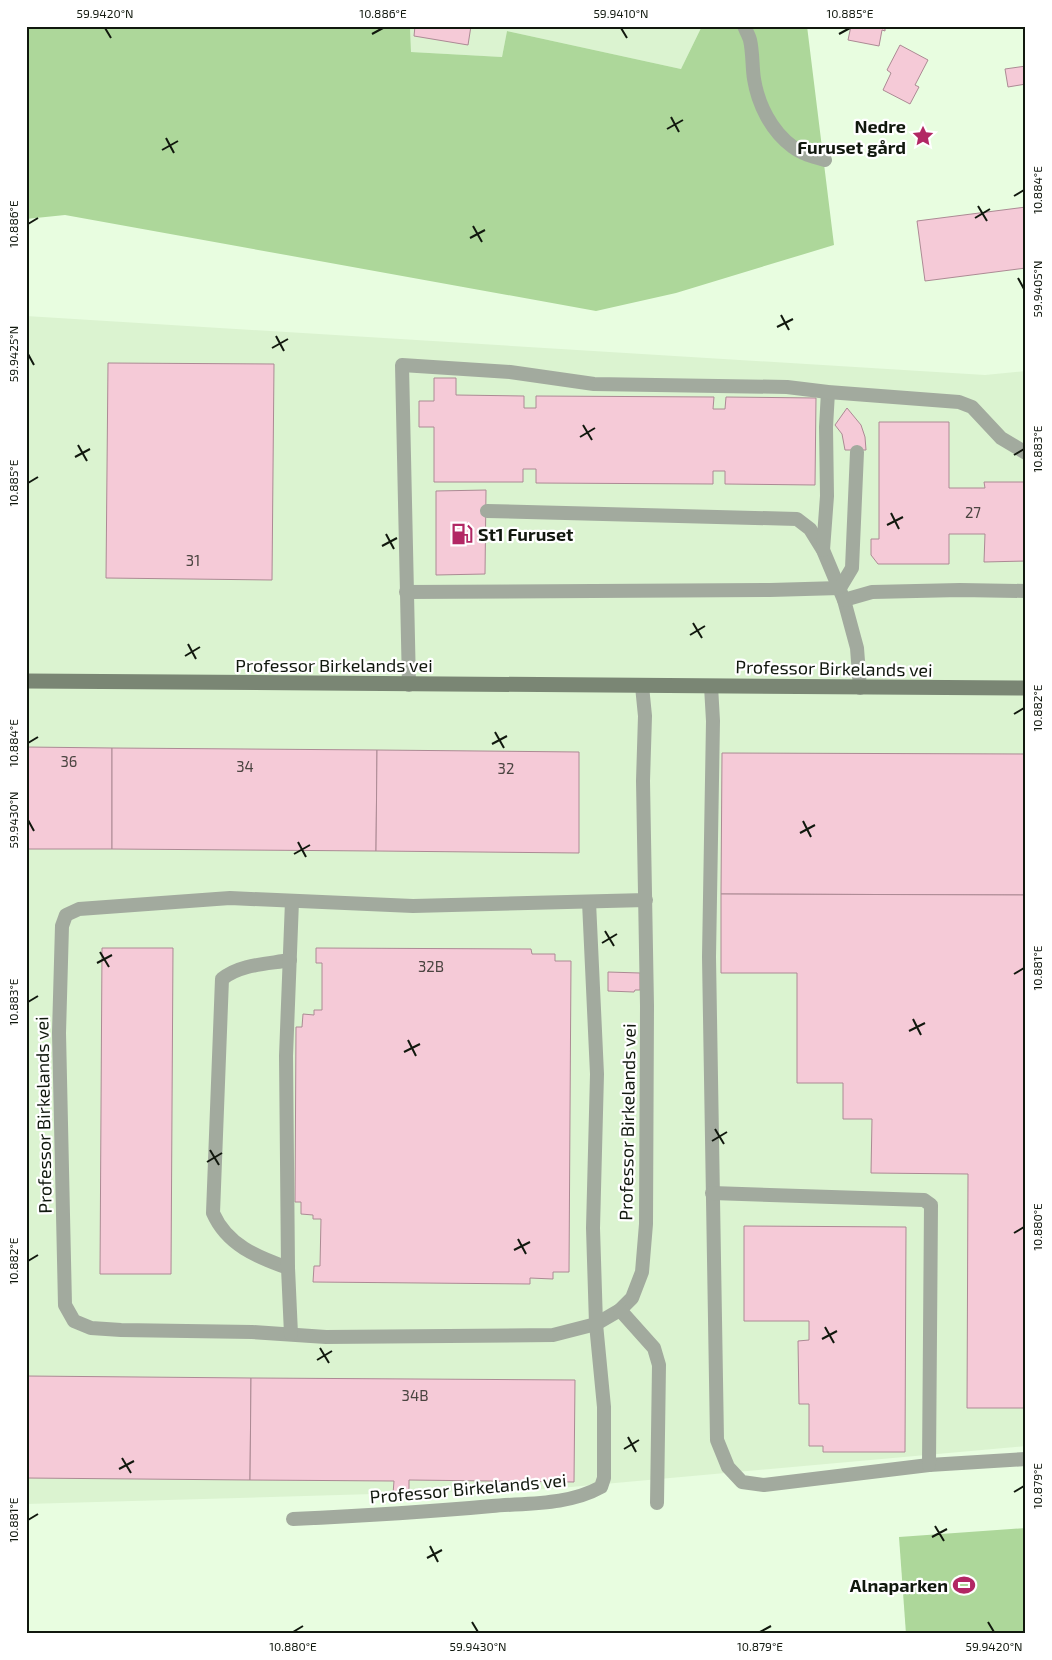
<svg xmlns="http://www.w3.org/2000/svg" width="1052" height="1660" font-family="'Exo 2',sans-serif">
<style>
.built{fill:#dbf3d0}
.green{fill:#add79a}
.building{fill:#f5cad7;stroke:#ac8a94}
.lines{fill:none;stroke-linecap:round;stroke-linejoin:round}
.lane{stroke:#a2aa9e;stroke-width:14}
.secondary{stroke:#7a8674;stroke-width:15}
.ticks{fill:none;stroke:#11180e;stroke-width:2}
.labels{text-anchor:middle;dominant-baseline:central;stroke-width:4.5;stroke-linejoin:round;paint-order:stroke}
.number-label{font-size:15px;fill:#4a4440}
.poi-label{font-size:18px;font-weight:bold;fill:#11180e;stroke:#fff;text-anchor:end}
.street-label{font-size:18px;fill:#11180e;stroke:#fff}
.neatline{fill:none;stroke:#11180e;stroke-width:2}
.ticks-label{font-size:12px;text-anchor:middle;fill:#11180e}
</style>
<rect width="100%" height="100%" fill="#e8fde0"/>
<g class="built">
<path d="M 410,26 L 702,26 L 681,69 L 507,31 L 502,57 L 411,52 Z"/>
<path d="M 26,316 L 985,375 L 1026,371 L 1026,1446 L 549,1489 L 26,1504 Z"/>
</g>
<g class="green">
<path d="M 26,26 L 410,26 L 411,52 L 502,57 L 507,31 L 681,69 L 702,26 L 807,26 L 834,245 L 676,293 L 596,311 L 65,215 L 26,219 Z"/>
<path d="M 1026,1528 L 1026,1634 L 906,1634 L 899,1537 Z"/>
</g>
<g class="building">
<path d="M 415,26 L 471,26 L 468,45 L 414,36 Z"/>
<path d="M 851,26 L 885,26 L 885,31 L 882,30 L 879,46 L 848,40 Z"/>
<path d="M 900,45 L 928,60 L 915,85 L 919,87 L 910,104 L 883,90 L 891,73 L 887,70 Z"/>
<path d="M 1026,66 L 1026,84 L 1008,87 L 1005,69 Z"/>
<path d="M 1026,207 L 1026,268 L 925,281 L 917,221 Z"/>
<path d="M 108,363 L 274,364 L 272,580 L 106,578 Z"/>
<path d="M 434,378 L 456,378 L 456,395 L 524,396 L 524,408 L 536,408 L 536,396 L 714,397 L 713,409 L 725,409 L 726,397 L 816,398 L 815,485 L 725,484 L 725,471 L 713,471 L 713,484 L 536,483 L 536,469 L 523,469 L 523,482 L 434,482 L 434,427 L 419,427 L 419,401 L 434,401 Z"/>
<path d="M 847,408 L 861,425 L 865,437 L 866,450 L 845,450 L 842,434 L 835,425 Z"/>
<path d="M 879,422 L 949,422 L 949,488 L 985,488 L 984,482 L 1026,482 L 1026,561 L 984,562 L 985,534 L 949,534 L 949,564 L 878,564 L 871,555 L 871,539 L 879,539 Z"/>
<path d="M 486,490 L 485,574 L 436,575 L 436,491 Z"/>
<path d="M 26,747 L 112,748 L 112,849 L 26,849 Z"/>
<path d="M 112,748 L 377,750 L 376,851 L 112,849 Z"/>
<path d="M 377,750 L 579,752 L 579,853 L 376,851 Z"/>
<path d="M 722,753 L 1026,754 L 1026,895 L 721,894 Z"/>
<path d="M 721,894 L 1026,895 L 1026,1408 L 967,1408 L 968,1174 L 871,1173 L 872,1119 L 843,1119 L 843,1083 L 797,1083 L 797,973 L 721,973 Z"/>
<path d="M 102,948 L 173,948 L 171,1274 L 100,1274 Z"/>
<path d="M 316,948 L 531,949 L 532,954 L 555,954 L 555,961 L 571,961 L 569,1272 L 553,1272 L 553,1279 L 530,1278 L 530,1284 L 313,1282 L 314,1266 L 320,1266 L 321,1219 L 313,1219 L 313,1215 L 301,1214 L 301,1202 L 295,1202 L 296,1027 L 302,1027 L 303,1014 L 314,1015 L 314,1010 L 322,1010 L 322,963 L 316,963 Z"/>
<path d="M 608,972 L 640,973 L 640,990 L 635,990 L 634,992 L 608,991 Z"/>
<path d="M 744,1226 L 906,1227 L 905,1452 L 823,1452 L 823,1446 L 809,1446 L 809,1404 L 799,1404 L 798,1341 L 809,1340 L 809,1321 L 744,1321 Z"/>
<path d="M 26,1376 L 251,1378 L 250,1480 L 26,1478 Z"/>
<path d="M 251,1378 L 575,1380 L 574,1482 L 409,1480 L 409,1495 L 393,1494 L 394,1481 L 250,1480 Z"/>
</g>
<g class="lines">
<g class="lane">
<path d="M 744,26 C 746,31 749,36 750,40 C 753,53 752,66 754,79 C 758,104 771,131 793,147 C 802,154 814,157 825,160"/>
<path d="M 487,511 L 797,519 L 810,529 L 823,550 L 844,600 L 857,648 L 860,688"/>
<path d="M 823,550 L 827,496 L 826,427 L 828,392"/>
<path d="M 406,592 L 770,590 L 840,588 L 852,568 L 857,452"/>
<path d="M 844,600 L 872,592 L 960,590 L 1026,591"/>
<path d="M 409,685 L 402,365 L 510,372 L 594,384 L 787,387 L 828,392 L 959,402 L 972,407 L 1001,438 L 1026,453"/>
<path d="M 642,686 L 645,716 L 643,781 L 647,1006 L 646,1224 L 642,1272 L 632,1298 L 620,1310 L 596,1324 L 553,1335 L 326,1337 L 252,1332 L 121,1330 L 91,1328 L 74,1321 L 65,1305 L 59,1033 L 62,926 L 66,915 L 79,909 L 230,898 L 413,906 L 646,900"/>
<path d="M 711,686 L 713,721 L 709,957 L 717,1440 L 728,1467 L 742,1482 L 764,1485 L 929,1465 L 1026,1459"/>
<path d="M 712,1193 L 924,1200 L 931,1205 L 929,1465"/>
<path d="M 288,1268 C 257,1257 227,1245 213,1213 L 222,979 C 240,964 268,964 290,960"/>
<path d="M 620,1310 L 654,1348 L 659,1365 L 657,1503"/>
<path d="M 291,1334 L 288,1268 L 286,1056 L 292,901"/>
<path d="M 293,1519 C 359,1516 426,1512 492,1506 C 528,1503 569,1505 601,1487 L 604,1478 L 604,1407 L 596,1324 L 593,1228 L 597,1074 L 589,902"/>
</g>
<path class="secondary" d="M 26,681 L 1026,688"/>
</g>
<path class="ticks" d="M 105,28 L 111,38M 621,28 L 627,38M 372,34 L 383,28M 839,34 L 850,28M 671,117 L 679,132M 667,129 L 683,120M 166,138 L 174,153M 162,150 L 178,141M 1014,196 L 1024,190M 978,206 L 987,221M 975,218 L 990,209M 28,224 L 38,218M 473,226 L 482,242M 470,238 L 485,230M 1018,278 L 1024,289M 781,315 L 789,330M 777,327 L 793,319M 276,336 L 284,351M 272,348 L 288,339M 28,354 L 34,365M 583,425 L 592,440M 580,437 L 595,428M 78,445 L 87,461M 1014,455 L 1024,449M 75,457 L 90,449M 28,483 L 38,477M 891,513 L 899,529M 887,525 L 903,517M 386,534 L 394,549M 382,546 L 397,538M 693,623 L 702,638M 690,635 L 705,626M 188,644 L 196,659M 185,656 L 200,647M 1014,714 L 1024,708M 495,732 L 504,748M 28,743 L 38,737M 492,744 L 507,736M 28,820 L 34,831M 803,821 L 811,837M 800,833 L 815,825M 298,842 L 306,857M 294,854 L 310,845M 605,931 L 614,946M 602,943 L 617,934M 100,952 L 109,967M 97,963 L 112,955M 1014,974 L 1024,968M 28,1002 L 38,996M 913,1019 L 921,1035M 909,1031 L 925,1023M 408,1040 L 416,1056M 404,1052 L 420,1044M 715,1129 L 724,1144M 712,1141 L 727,1132M 210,1150 L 219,1165M 207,1162 L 222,1153M 1014,1233 L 1024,1227M 518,1239 L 526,1254M 514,1250 L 530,1242M 28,1261 L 38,1255M 825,1327 L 834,1343M 822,1339 L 837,1331M 320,1348 L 329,1363M 317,1360 L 332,1351M 628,1437 L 636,1452M 624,1449 L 639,1440M 122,1458 L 131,1473M 119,1469 L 134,1461M 1014,1492 L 1024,1486M 28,1520 L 38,1514M 935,1526 L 944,1541M 932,1537 L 947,1529M 430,1546 L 438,1562M 427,1558 L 442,1550M 472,1622 L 478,1632M 988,1622 L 994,1632M 293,1632 L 303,1626M 760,1632 L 771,1626"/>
<defs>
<g id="sight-bare" transform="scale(1.725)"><path d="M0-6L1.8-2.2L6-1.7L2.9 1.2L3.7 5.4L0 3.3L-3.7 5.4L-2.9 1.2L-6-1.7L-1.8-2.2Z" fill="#b22764" stroke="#fff" stroke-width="2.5" paint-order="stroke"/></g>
<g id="fuel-bare" transform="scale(1.725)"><path d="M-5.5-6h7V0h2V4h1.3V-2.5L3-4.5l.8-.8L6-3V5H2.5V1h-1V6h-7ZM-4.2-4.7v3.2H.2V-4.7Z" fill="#b22764" stroke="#fff" stroke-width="2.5" paint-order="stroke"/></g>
<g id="stadium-bare" transform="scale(1.725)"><path d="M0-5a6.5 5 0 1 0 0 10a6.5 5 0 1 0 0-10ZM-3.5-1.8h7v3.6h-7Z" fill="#b22764" stroke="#fff" stroke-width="2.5" paint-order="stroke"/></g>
</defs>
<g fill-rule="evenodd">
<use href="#sight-bare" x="923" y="136"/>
<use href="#fuel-bare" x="462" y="534"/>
<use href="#stadium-bare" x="964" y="1585"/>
</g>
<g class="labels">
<g class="number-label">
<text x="973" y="512">27</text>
<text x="193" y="560">31</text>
<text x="69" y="761">36</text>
<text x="245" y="766">34</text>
<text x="506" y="768">32</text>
<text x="431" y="966">32B</text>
<text x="415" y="1395">34B</text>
</g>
<g class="poi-label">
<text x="906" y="126">Nedre<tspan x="906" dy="21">Furuset gård</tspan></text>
<text x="478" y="534" text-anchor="start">St1 Furuset</text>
<text x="948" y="1585">Alnaparken</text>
</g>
<g class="street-label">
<text x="334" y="665">Professor Birkelands vei</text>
<text transform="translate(834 668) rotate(1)">Professor Birkelands vei</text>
<text transform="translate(43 1115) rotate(-91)">Professor Birkelands vei</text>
<text transform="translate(627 1122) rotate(-89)">Professor Birkelands vei</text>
<text transform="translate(468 1488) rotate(-5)">Professor Birkelands vei</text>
</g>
</g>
<rect width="1052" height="1660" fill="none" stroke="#ffffff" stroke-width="55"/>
<rect x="28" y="28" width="996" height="1604" class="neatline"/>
<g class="ticks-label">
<text x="105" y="18">59.9420°N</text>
<text x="383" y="18">10.886°E</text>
<text x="621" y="18">59.9410°N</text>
<text x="850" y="18">10.885°E</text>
<text transform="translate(1038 190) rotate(-90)" y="4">10.884°E</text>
<text transform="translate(14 224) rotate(-90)" y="4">10.886°E</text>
<text transform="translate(1038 289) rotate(-90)" y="4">59.9405°N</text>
<text transform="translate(14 354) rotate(-90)" y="4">59.9425°N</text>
<text transform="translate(1038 449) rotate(-90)" y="4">10.883°E</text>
<text transform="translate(14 483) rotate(-90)" y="4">10.885°E</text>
<text transform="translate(1038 708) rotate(-90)" y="4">10.882°E</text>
<text transform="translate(14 743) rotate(-90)" y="4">10.884°E</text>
<text transform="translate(14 820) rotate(-90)" y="4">59.9430°N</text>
<text transform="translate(1038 968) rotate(-90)" y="4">10.881°E</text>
<text transform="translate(14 1002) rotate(-90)" y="4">10.883°E</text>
<text transform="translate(1038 1227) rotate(-90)" y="4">10.880°E</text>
<text transform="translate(14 1261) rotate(-90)" y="4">10.882°E</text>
<text transform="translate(1038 1486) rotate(-90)" y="4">10.879°E</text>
<text transform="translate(14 1520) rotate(-90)" y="4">10.881°E</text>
<text x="293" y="1651">10.880°E</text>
<text x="478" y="1651">59.9430°N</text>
<text x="760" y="1651">10.879°E</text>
<text x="994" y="1651">59.9420°N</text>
</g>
</svg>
